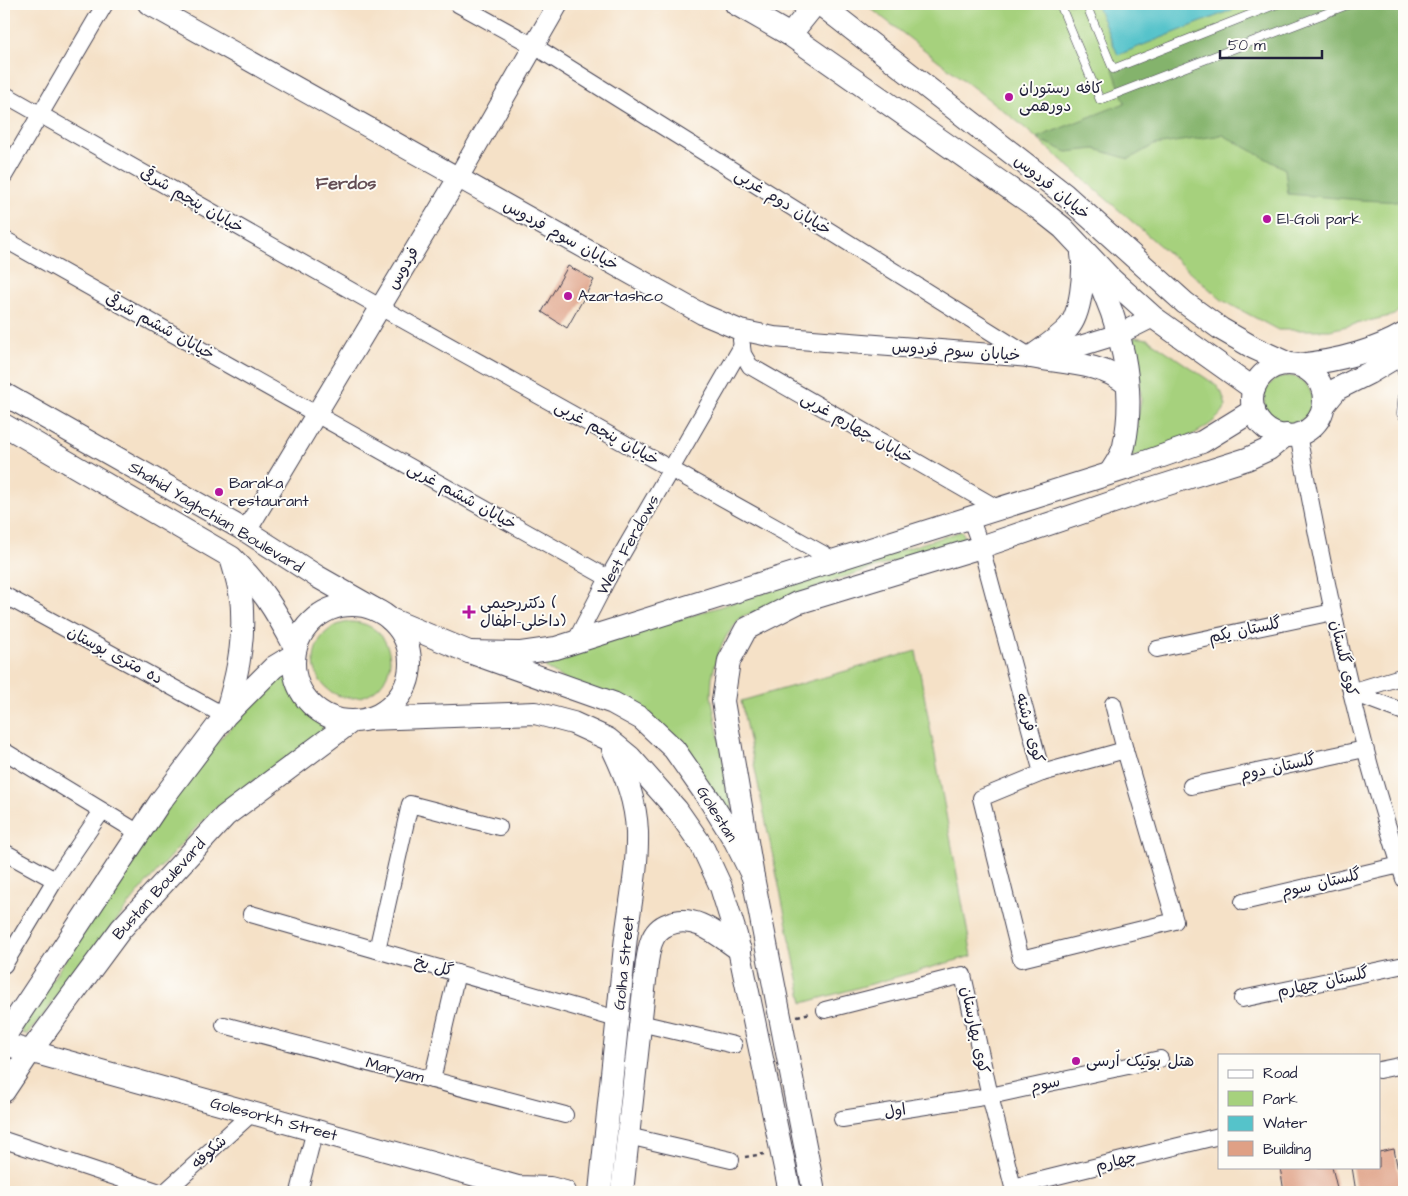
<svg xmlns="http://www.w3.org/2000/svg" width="1408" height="1196" font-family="'Architects Daughter','Playpen Sans Arabic',sans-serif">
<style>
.green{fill:#a6d17d;stroke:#647a5c}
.forest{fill:#84b36c;stroke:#536a54}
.water{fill:#55c3ca;stroke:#3c7282}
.building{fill:#dfa085}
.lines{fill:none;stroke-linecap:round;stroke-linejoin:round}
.service-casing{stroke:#423f50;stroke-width:9}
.minor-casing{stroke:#423f50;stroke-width:18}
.tertiary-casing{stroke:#423f50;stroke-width:22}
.secondary-casing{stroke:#423f50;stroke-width:24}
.path{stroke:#423f50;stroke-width:2.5;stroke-dasharray:4 4;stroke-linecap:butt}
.service{stroke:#fff;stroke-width:8}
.minor{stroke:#fff;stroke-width:16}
.tertiary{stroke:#fff;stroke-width:20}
.secondary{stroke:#fff;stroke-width:22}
.poi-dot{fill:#b5179e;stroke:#fdfcf7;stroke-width:2}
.labels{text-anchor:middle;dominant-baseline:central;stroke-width:4;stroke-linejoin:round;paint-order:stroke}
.poi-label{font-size:16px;fill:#22223b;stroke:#fdfcf7;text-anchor:start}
.street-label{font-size:16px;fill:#22223b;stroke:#fdfcf7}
.neighbourhood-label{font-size:18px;font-weight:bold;fill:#644e55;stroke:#fdfcf7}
</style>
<rect width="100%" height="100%" fill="#fdfcf7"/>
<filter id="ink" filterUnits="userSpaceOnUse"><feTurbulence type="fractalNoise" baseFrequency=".02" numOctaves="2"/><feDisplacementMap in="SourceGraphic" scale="10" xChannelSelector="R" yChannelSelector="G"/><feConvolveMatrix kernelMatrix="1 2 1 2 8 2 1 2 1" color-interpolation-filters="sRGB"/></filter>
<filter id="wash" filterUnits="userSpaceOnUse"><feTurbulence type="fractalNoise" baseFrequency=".0096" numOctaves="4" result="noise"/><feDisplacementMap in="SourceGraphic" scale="20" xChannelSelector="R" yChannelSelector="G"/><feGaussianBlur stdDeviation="1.12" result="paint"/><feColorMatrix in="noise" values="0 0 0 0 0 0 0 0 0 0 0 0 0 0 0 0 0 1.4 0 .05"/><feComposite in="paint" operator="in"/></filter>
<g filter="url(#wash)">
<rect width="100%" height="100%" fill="#f5e1c7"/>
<g class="green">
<path d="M 865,4 L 1404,4 L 1404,306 L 1394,315 L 1330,330 L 1278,330 L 1222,300 L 1018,122 Z"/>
<path d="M 1134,337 L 1148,339 L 1216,385 L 1222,393 L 1226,406 C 1212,435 1154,450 1125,459 L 1134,434 L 1141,401 L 1140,380 L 1132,344 Z"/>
<circle cx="1288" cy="400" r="24"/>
<path d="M 962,531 L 966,540 L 844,577 L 741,617 L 727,635 L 718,653 L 712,677 L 711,695 L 737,834 L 686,754 L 546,668 L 546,661 Z"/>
<circle cx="352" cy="660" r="38"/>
<path d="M 916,651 L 972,956 L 803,1003 L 741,701 Z"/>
<path d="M 287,671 L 293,693 L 308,713 L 327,731 L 221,803 L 191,833 L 143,887 L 85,960 L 38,1022 L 27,1034 L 24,1034 L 22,1032 L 22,1025 L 192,769 L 253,704 Z"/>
</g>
<path class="forest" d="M 1277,4 L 1404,4 L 1404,202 L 1361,200 L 1288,194 L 1285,169 L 1223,135 L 1154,145 L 1129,159 L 1095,149 L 1067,152 L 1036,138 L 1125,103 L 1113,69 Z"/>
<path class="water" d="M 1096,4 L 1247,4 L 1118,55 Z"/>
<g id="blocks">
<g class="building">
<path d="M 568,266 L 594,280 L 567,328 L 542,312 Z"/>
<path d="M 1394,1149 L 1402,1192 L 1356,1192 L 1352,1167 L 1379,1167 L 1379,1152 Z"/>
<path d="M 1280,1167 L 1332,1167 L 1338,1192 L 1284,1192 Z"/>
</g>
</g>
</g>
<g filter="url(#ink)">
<use href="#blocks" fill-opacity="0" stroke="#423f50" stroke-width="1"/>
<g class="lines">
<g class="service-casing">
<g id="service">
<path d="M 1060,4 L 1100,100 L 1350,4"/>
<path d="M 1086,4 L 1113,69 L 1277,4"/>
<path d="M 1397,359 L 1404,379 L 1401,414 L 1404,417"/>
</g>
</g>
<g class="minor-casing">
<g id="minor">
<path d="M 458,4 L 534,46 L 1031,357"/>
<path d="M 4,94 L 380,307 L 834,560"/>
<path d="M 4,176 L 105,4"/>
<path d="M 4,239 L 608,578"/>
<path d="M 741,340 L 743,354 L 750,366 L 997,508"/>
<path d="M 1298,434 C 1317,539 1338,644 1365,747 C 1376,792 1391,835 1404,879"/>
<path d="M 970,517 L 981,547 L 1042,773 L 981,798 L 1021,959 L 1175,921 L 1125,750 L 1113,704"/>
<path d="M 4,595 L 225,716"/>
<path d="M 575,642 L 608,578 L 742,346"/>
<path d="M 1157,649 L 1333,612"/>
<path d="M 1404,676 L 1351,692 L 1404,712"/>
<path d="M 4,751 L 139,833"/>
<path d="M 1042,773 L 1125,750"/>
<path d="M 1191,786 L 1365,749"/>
<path d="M 4,852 L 55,880"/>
<path d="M 1243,902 L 1400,865"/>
<path d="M 251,914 L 617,1019"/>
<path d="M 377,950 L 410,804 L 499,827"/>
<path d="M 4,965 L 55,880 L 102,811"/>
<path d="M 1242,999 L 1404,965"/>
<path d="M 825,1010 L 963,975 L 990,1096 L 1013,1187 L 1017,1192"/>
<path d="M 640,1023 L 734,1045"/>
<path d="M 224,1025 L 565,1115"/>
<path d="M 1379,1070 L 1404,1065"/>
<path d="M 432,1080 L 457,973"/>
<path d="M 842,1119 L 990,1096 L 1160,1059"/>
<path d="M 628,1136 L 731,1160"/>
<path d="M 4,1140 L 160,1192"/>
<path d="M 1013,1187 L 1219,1136"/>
<path d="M 165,1192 L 253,1112"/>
<path d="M 299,1192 L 315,1130"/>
</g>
</g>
<g class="tertiary-casing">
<g id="tertiary">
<path d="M 148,4 L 702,314 L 740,330 L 774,337 L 1031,357 L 1080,346 L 1119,334 L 1153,317"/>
<path d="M 246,531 L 458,178 L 558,4"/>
</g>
</g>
<g class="secondary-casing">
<g id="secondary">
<path d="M 736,4 L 790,35 L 1039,209 L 1063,228 L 1112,280 L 1153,317 L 1254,389"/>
<path d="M 820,4 L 1064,194 L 1185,303 L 1221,329 L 1254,348 L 1287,363"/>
<path d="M 790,35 L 815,4"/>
<path d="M 1093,269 C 1120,322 1137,386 1124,446 C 1122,455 1115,465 1110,473"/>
<path d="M 1031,357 C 1043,348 1058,339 1068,328 C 1081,314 1085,273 1082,254"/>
<path d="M 1031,357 C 1062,363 1102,363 1127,384"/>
<circle cx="1288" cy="400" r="36"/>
<path d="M 1298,365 C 1336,361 1371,353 1404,334"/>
<path d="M 4,394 L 246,531 L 318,577 L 376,610"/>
<path d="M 1324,405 L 1337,389 L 1369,373 L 1404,352"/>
<path d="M 4,425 L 231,557 C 261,586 276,611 295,647"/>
<circle cx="352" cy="663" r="58"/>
<path d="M 390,619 L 469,652 L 613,703 L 642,719 L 674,749 L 709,799 L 735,841 L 753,877 L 814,1192"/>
<path d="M 469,652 L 521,653 L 556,648 L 1131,467 L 1202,442 L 1254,410"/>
<path d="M 226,713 C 236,680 244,646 242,611 C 242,593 236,575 231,558"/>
<path d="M 369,719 L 535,713 L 573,723 L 608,739 L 630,757 L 677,810 L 702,846 L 721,887 L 736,935 L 790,1192"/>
<path d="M 753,877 L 723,701 L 729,661 L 746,629 L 797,603 L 981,547 L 1146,491 L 1247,459 L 1269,449 L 1286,435"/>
<path d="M 4,1037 L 160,802 L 225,716 L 274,667 L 294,655"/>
<path d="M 4,1044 L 518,1187 L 550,1188 L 565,1192"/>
<path d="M 4,1091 L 30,1052 L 121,929 L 225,816 L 351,722"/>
<path d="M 600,1192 C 608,1110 616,1028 625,946 C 629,908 638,870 637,832 C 636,802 626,776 613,749"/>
<path d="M 622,1192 L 647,962 C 648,956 649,949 651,943 C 654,934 660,927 669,924 C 695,913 719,936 740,950"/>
</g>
</g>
<g class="path">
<path d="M 797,1016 L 811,1013"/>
<path d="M 745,1157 L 764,1154"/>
</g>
<use href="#service" class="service"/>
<use href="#minor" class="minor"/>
<use href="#tertiary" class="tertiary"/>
<use href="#secondary" class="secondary"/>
</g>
</g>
<g class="poi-dot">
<circle cx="1009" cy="97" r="5"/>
<circle cx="1267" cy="219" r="5"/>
<circle cx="568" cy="296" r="5"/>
<circle cx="219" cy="492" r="5"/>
<path d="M466.5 604.5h5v5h5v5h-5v5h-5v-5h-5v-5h5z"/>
<circle cx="1076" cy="1061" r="5"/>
</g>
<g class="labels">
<g class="poi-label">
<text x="1019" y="88">کافه رستوران<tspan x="1019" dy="18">دورهمی</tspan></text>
<text x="1277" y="219">El-Goli park</text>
<text x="578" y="296">Azartashco</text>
<text x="229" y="483">Baraka<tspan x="229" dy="18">restaurant</tspan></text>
<text x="480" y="603">دکتررحیمی (<tspan x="480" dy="18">داخلی-اطفال)</tspan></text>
<text x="1086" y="1061">هتل بوتیک اُرسی</text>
</g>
<g class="street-label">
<text transform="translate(1052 187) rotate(39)">خیابان فردوس</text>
<text transform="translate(192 200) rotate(30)">خیابان پنجم شرقی</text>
<text transform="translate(783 202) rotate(32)">خیابان دوم غربی</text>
<text transform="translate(561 235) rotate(29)">خیابان سوم فردوس</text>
<text transform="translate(403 268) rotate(-59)">فردوس</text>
<text transform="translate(160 326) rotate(29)">خیابان ششم شرقی</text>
<text transform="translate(956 351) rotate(4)">خیابان سوم فردوس</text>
<text transform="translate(857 428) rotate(30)">خیابان چهارم غربی</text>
<text transform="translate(607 433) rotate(29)">خیابان پنجم غربی</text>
<text transform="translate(462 496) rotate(29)">خیابان ششم غربی</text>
<text transform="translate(216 517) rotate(31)">Shahid Yaghchian Boulevard</text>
<text transform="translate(628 545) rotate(-61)">West Ferdows</text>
<text transform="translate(1245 630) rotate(-12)">گلستان یکم</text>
<text transform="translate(115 655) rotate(28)">ده متری بوستان</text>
<text transform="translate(1344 658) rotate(77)">کوی گلستان</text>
<text transform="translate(1030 728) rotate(75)">کوی فرشته</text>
<text transform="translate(1278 767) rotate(-12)">گلستان دوم</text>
<text transform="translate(717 814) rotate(58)">Golestan</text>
<text transform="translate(1321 883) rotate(-13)">گلستان سوم</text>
<text transform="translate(159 889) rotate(-48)">Bustan Boulevard</text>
<text transform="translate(624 963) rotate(-84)">Golha Street</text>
<text transform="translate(434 966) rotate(16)">گل یخ</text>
<text transform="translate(1323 982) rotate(-12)">گلستان چهارم</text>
<text transform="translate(975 1030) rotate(78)">کوی بهارستان</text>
<text transform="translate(395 1070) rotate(15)">Maryam</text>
<text transform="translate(1045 1084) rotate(-12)">سوم</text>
<text transform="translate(895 1111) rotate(-9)">اول</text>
<text transform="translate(274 1119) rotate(15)">Golesorkh Street</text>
<text transform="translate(209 1152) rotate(-42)">شکوفه</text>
<text transform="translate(1116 1161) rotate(-14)">چهارم</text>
</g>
<g class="neighbourhood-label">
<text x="346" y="183">Ferdos</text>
</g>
</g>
<rect width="1408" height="1196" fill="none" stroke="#fdfcf7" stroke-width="20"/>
<rect x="1218" y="1054" width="162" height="115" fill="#fdfcf7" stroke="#a5a5ac"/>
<rect x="1228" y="1070" width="25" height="8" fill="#ffffff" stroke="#a5a5ac"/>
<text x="1263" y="1078" font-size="15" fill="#22223b">Road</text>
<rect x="1228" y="1091" width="25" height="15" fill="#a6d17d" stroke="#a5a5ac"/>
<text x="1263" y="1104" font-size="15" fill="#22223b">Park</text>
<rect x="1228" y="1116" width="25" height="15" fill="#55c3ca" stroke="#a5a5ac"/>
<text x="1263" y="1128" font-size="15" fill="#22223b">Water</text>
<rect x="1228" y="1141" width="25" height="15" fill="#dfa085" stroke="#a5a5ac"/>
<text x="1263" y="1154" font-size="15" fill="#22223b">Building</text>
<path d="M1220 50v8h102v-8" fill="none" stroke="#22223b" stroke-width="2.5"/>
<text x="1228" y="50" font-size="15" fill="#22223b" stroke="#fdfcf7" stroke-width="4" paint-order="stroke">50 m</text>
</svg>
